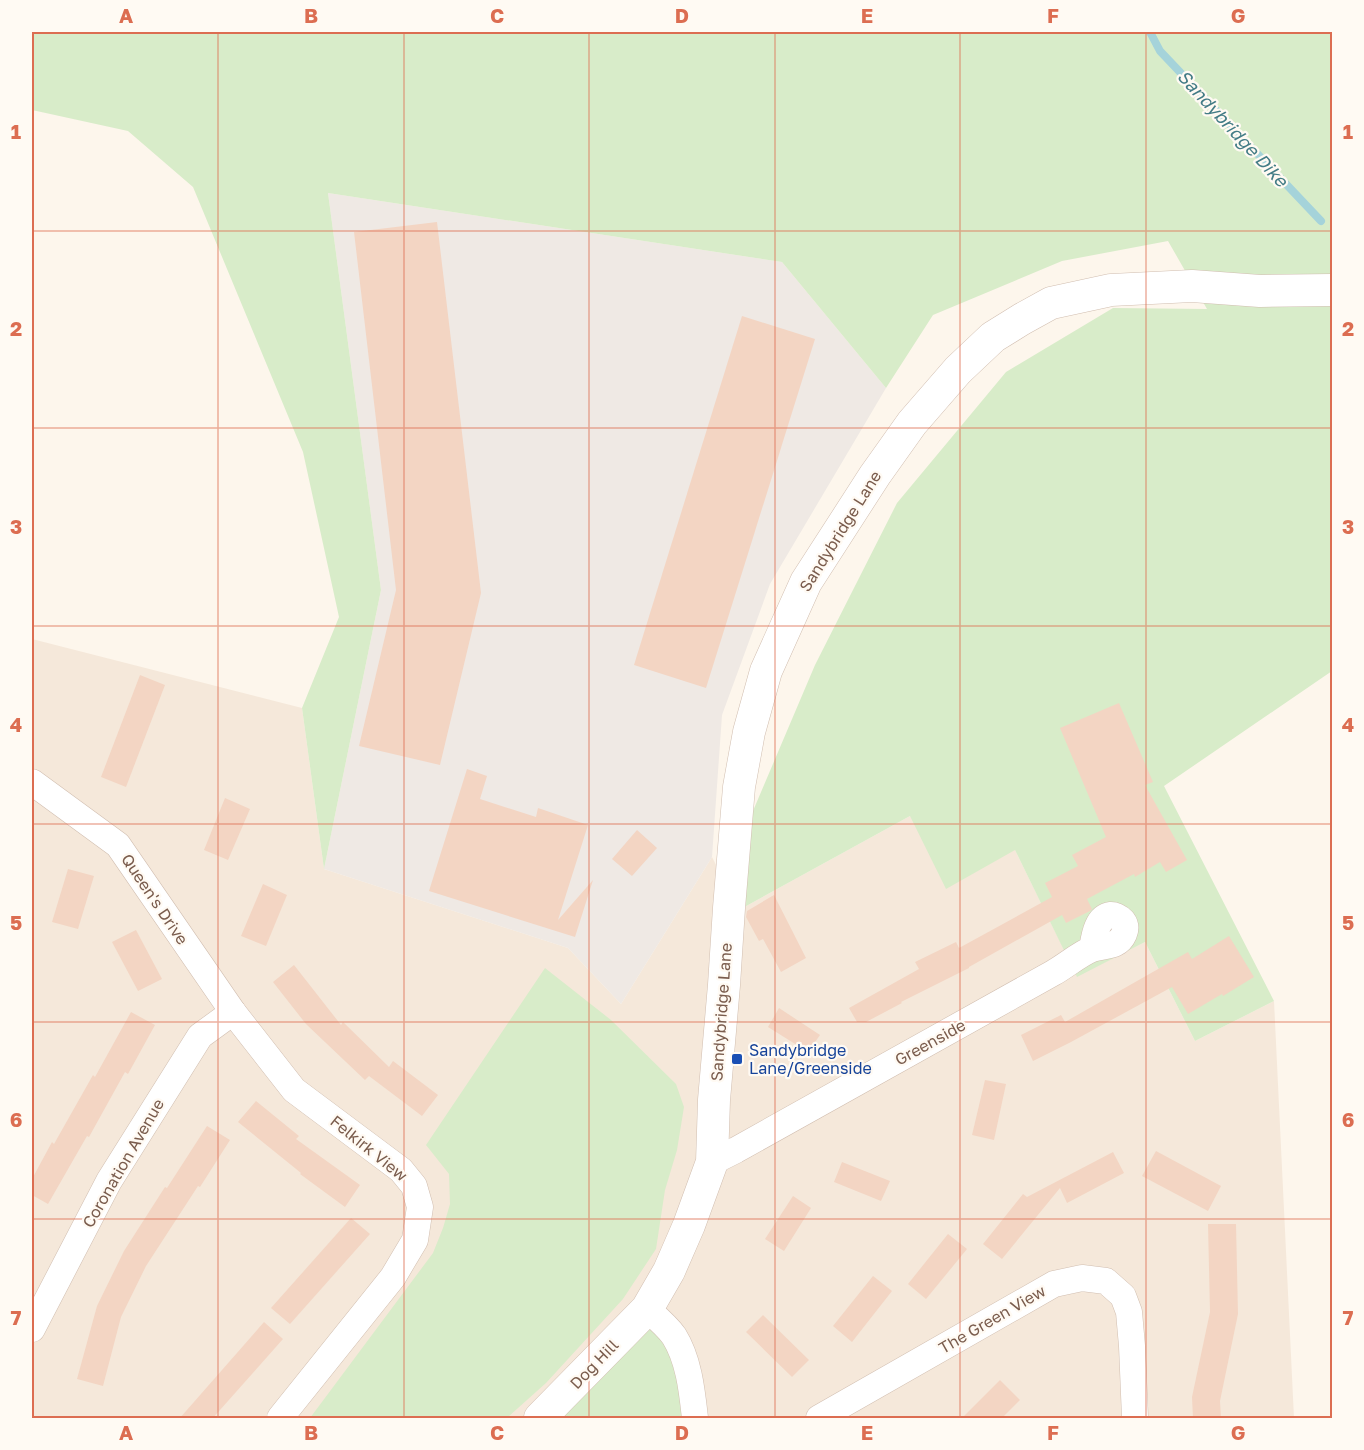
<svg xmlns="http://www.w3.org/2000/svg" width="1364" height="1450" font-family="'Golos Text',sans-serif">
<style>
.residential{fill:#f5e8da}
.industrial{fill:#efe9e4}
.green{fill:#d8ecc9}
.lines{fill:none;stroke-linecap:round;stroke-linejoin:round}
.stream{stroke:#a5d3da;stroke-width:8}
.building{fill:#f3d5c3}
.minor-casing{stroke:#d1beb0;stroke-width:27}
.tertiary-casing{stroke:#d1beb0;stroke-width:33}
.minor{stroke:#fff;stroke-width:26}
.tertiary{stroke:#fff;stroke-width:32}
.grid{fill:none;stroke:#dc6d51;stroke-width:1.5;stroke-opacity:0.55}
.transit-dot{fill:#1a4fb4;stroke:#fffaf3;stroke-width:2}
.labels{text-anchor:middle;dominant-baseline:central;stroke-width:4.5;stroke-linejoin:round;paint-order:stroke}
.street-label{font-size:16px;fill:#7a5c4d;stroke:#fffaf3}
.transit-label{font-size:16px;fill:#164399;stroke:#fffaf3;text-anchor:start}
.water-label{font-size:18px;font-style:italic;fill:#437c86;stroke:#fffaf3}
.neatline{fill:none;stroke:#dc6d51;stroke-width:2}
.grid-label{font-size:20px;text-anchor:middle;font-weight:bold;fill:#dc6d51}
</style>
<rect width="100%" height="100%" fill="#fdf6ec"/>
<path class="residential" d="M 32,639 L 302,708 L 324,869 L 568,948 L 621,1004 L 712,857 L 739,910 L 910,816 L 1015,850 L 1077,976 L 1145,942 L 1195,1041 L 1274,1001 L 1294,1418 L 32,1418 Z"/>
<path class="industrial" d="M 328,193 L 782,262 L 886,388 L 770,584 L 722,715 L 712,857 L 621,1004 L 568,948 L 324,869 L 381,590 Z"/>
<g class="green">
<path d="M 32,32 L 1332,32 L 1332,671 L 1164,786 L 1274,1001 L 1195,1041 L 1145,942 L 1077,977 L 1015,850 L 946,889 L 910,816 L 739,910 L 747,825 L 815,665 L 897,503 L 1006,372 L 1113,308 L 1207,309 L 1168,241 L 1062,261 L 933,315 L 886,388 L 782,262 L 328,193 L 381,590 L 324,869 L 302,708 L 339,617 L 303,452 L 193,187 L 128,131 L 32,110 Z"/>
<path d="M 545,968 L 611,1020 L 676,1084 L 684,1107 L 677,1150 L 665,1190 L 656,1249 L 623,1299 L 546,1383 L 507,1418 L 310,1418 L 433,1253 L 443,1228 L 450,1204 L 449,1174 L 426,1145 Z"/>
<path d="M 659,1321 L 695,1418 L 540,1418 Z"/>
</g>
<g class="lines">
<path class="stream" d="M 1150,32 L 1160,51 L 1321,221"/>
</g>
<g class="building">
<path d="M 437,222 L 481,593 L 440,765 L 359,746 L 396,590 L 354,232 Z"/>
<path d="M 742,316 L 815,339 L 706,688 L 634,665 Z"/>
<path d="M 140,675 L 165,685 L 126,787 L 101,777 Z"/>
<path d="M 1119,703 L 1153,782 L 1145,785 L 1187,860 L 1166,872 L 1160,862 L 1135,877 L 1134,874 L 1087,899 L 1092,909 L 1090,911 L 1066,923 L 1062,915 L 969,967 L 969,968 L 901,1002 L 902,1003 L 866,1022 L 857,1022 L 849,1008 L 919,969 L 915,962 L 956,942 L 959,948 L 1052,897 L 1045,883 L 1078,866 L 1072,855 L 1106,837 L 1060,728 Z"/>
<path d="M 467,769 L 487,776 L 480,799 L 536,817 L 538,808 L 588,825 L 558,920 L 593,880 L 575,937 L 429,891 Z"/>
<path d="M 225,798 L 250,809 L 228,860 L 204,850 Z"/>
<path d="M 637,830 L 657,848 L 632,876 L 612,859 Z"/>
<path d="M 68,869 L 94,876 L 78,929 L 52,922 Z"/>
<path d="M 263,884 L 287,895 L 266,946 L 241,936 Z"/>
<path d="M 774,895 L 806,958 L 781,972 L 763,939 L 759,941 L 746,917 L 747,911 Z"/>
<path d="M 136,930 L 162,979 L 138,991 L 112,942 Z"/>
<path d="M 1229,936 L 1254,977 L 1223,996 L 1222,994 L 1188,1014 L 1172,987 L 1071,1042 L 1033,1061 L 1021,1035 L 1061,1015 L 1065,1022 L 1188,952 L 1192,959 Z"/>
<path d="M 294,965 L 341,1025 L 343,1022 L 389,1067 L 393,1061 L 438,1095 L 422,1116 L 369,1076 L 365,1080 L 306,1024 L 273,982 Z"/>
<path d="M 779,1008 L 820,1035 L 808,1052 L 768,1027 Z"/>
<path d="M 131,1012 L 155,1025 L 128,1074 L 125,1072 L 89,1137 L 87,1136 L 48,1204 L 32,1195 L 32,1179 L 52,1142 L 54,1144 L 93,1075 L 95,1077 Z"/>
<path d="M 985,1080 L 1006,1084 L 994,1140 L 972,1135 Z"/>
<path d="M 256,1101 L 299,1136 L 296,1139 L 360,1185 L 345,1207 L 300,1174 L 301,1173 L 238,1122 Z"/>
<path d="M 207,1126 L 230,1140 L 200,1187 L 198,1186 L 146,1266 L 121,1317 L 103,1386 L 77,1379 L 97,1306 L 124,1251 L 165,1187 L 167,1188 Z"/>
<path d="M 1156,1151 L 1221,1186 L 1208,1211 L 1142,1176 Z"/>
<path d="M 1113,1152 L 1124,1173 L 1067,1203 L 1060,1188 L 1002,1259 L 983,1244 L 1023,1194 L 1027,1197 Z"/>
<path d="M 842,1162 L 890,1181 L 881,1201 L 834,1182 Z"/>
<path d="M 793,1196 L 811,1208 L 784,1251 L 765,1239 Z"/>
<path d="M 351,1218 L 370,1234 L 290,1324 L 271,1308 Z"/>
<path d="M 1208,1224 L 1236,1224 L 1238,1314 L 1220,1401 L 1221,1419 L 1193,1419 L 1192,1397 L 1210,1312 Z"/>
<path d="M 948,1234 L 967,1249 L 926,1299 L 908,1284 Z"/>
<path d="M 873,1276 L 892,1291 L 852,1342 L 833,1326 Z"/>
<path d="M 763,1315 L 809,1360 L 792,1377 L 746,1332 Z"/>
<path d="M 264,1322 L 283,1339 L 212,1419 L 179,1419 Z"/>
<path d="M 1000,1380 L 1020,1400 L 1001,1419 L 961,1419 Z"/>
</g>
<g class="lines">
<g class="minor-casing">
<g id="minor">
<path d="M 32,782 L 118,845 L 233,1012 L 294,1090 L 401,1170 L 414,1186 L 420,1207 L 415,1240 L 393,1277 L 280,1418"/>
<path d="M 712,1162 L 736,1150 L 1053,973 C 1064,967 1081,953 1092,949 C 1104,945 1118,948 1124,934 C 1126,929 1126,925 1123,921 C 1120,918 1116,915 1111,915 C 1096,917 1094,938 1092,949"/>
<path d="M 647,1309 C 656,1317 667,1326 674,1336 C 689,1360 692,1391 695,1418"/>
<path d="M 32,1329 L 109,1181 L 200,1036 L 233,1012"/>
<path d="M 819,1418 L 1054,1284 L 1082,1278 L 1106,1281 L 1123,1296 L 1129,1312 L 1132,1346 L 1135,1418"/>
</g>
</g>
<g class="tertiary-casing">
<path id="tertiary" d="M 540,1418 L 647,1309 L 669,1271 L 689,1225 L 712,1162 L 714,1100 L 724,985 L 729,908 L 739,787 L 749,732 L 766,671 L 806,582 L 875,475 L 912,423 L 958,370 L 993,337 L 1022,319 L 1051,303 L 1111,290 L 1192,286 L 1260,291 L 1332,290"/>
</g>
<use href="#minor" class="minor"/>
<use href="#tertiary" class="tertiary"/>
</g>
<path class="grid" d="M 218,32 L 218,1418M 404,32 L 404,1418M 589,32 L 589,1418M 775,32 L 775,1418M 960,32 L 960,1418M 1146,32 L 1146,1418M 32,231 L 1332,231M 32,428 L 1332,428M 32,626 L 1332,626M 32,824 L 1332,824M 32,1022 L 1332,1022M 32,1219 L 1332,1219"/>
<rect class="transit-dot" x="731" y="1053" width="12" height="12" rx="3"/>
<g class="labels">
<g class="street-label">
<text transform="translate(840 531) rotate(-58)">Sandybridge Lane</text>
<text transform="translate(155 899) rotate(56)">Queen's Drive</text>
<text transform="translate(721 1012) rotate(-86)">Sandybridge Lane</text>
<text transform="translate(930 1042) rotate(-29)">Greenside</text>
<text transform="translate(369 1148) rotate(39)">Felkirk View</text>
<text transform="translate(123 1163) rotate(-60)">Coronation Avenue</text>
<text transform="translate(992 1319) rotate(-30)">The Green View</text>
<text transform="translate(594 1364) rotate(-46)">Dog Hill</text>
</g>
<g class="transit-label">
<text x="749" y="1050">Sandybridge<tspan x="749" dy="18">Lane/Greenside</tspan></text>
</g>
<g class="water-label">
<text transform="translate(1233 128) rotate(47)">Sandybridge Dike</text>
</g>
</g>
<rect width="1364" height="1450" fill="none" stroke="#fffaf3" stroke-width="66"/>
<rect x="33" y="33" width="1298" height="1384" class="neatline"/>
<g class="grid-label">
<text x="126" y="23">A</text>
<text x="311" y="23">B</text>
<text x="497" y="23">C</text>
<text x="682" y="23">D</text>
<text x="867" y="23">E</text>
<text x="1053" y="23">F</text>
<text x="1238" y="23">G</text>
<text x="16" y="139">1</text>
<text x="1348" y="139">1</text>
<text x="16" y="336">2</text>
<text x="1348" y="336">2</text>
<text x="16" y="534">3</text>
<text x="1348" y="534">3</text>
<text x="16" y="732">4</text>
<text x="1348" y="732">4</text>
<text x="16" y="930">5</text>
<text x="1348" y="930">5</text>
<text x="16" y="1127">6</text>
<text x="1348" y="1127">6</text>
<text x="16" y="1325">7</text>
<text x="1348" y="1325">7</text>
<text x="126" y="1440">A</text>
<text x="311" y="1440">B</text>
<text x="497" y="1440">C</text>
<text x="682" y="1440">D</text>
<text x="867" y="1440">E</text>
<text x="1053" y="1440">F</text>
<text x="1238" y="1440">G</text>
</g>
</svg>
